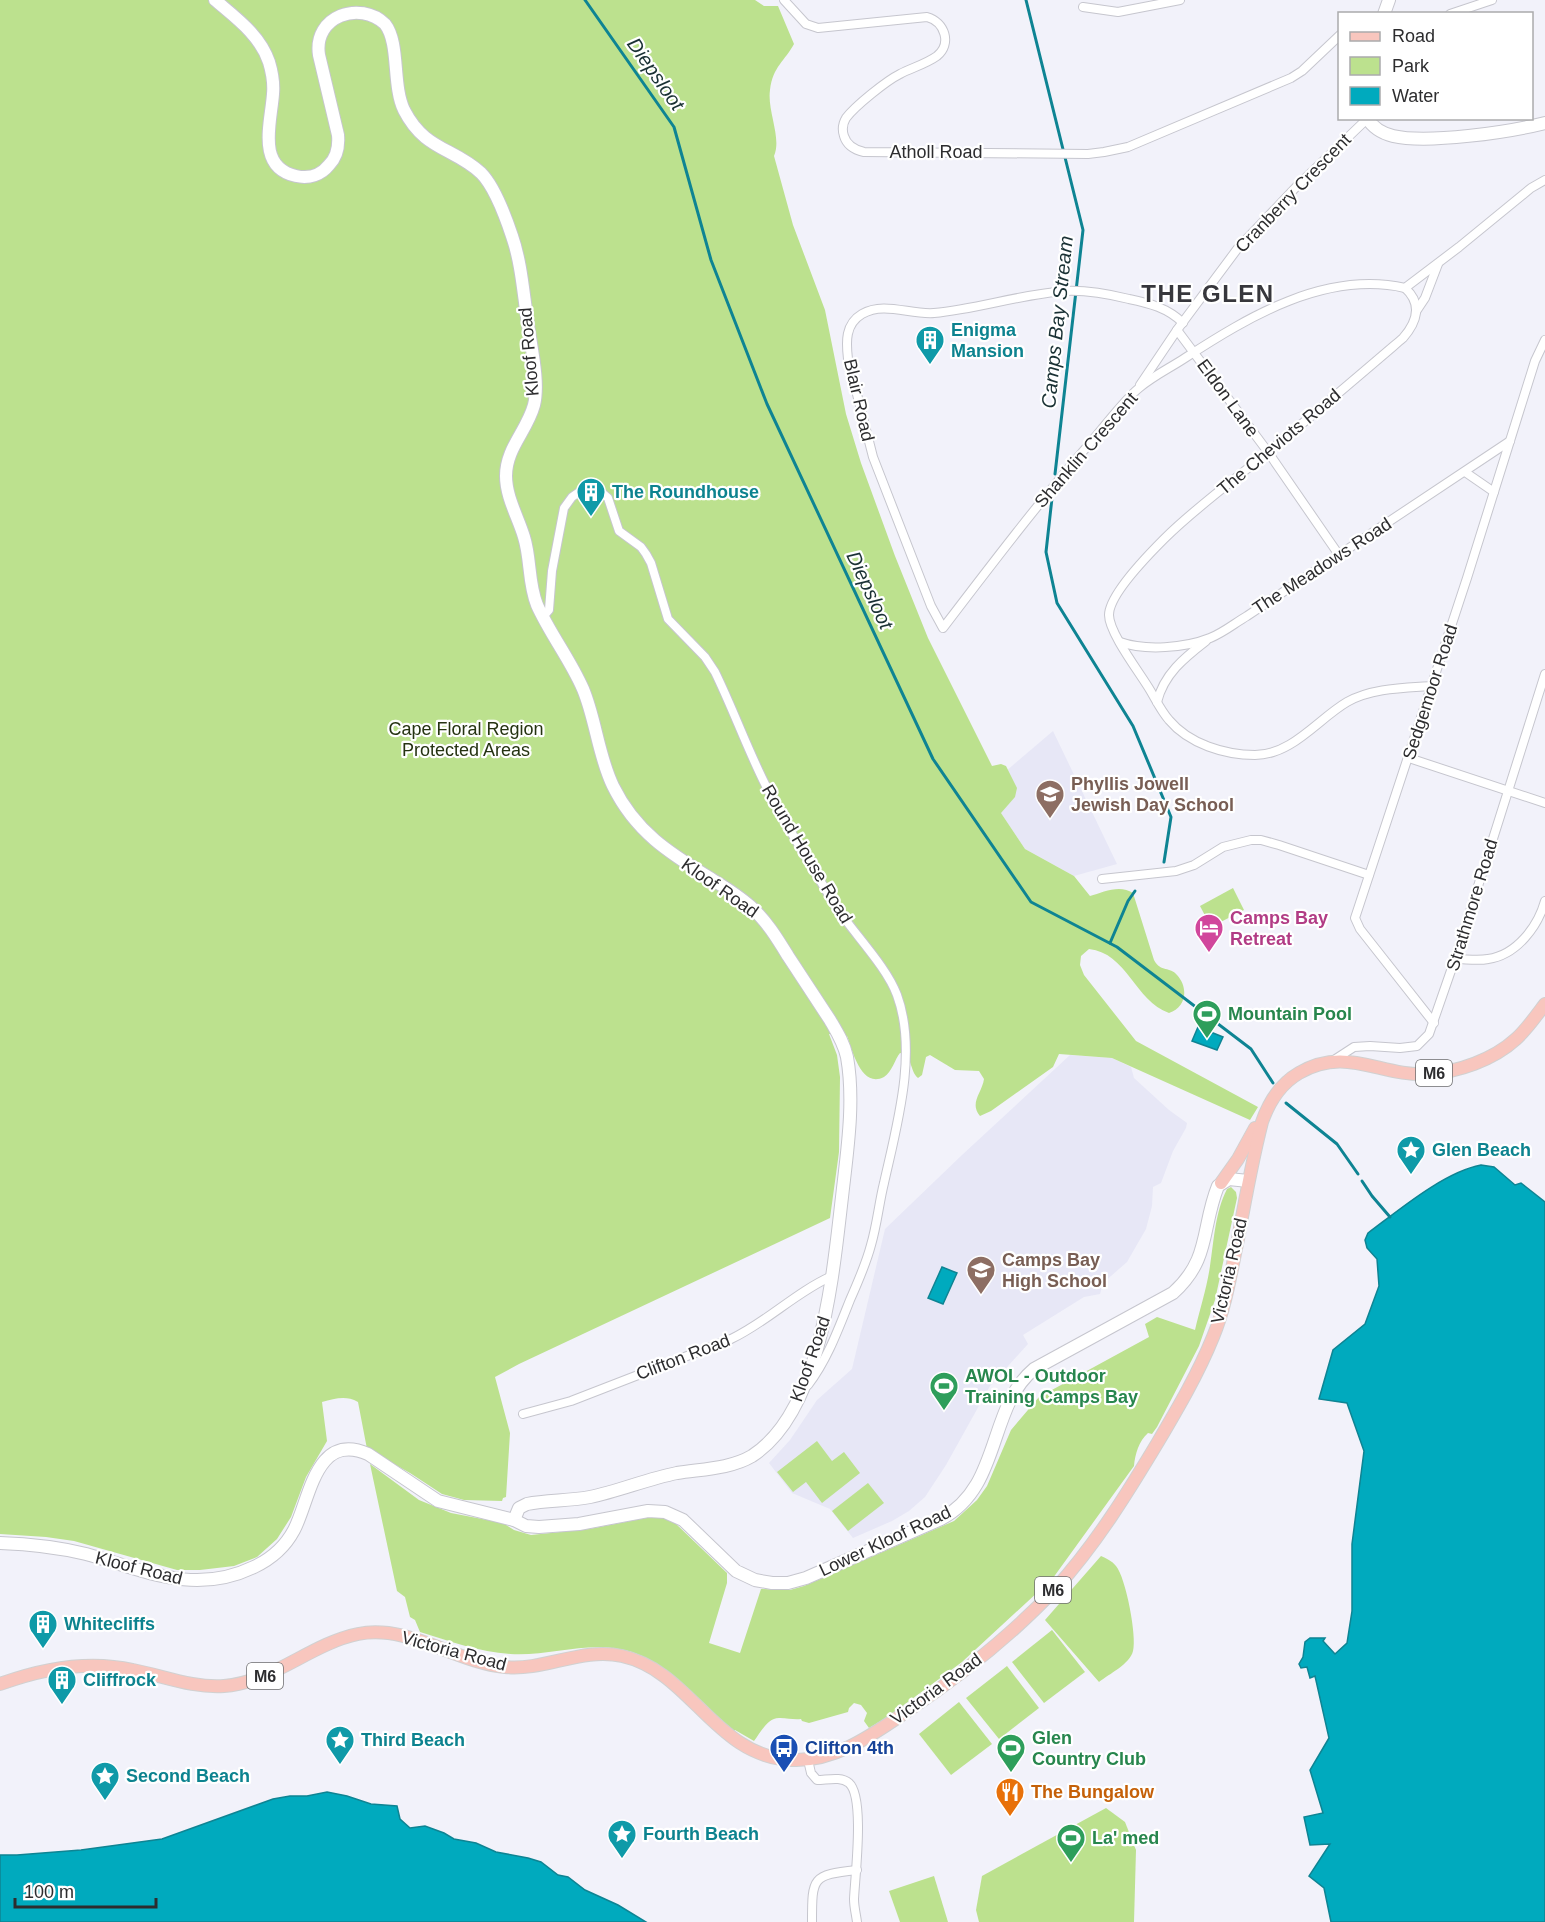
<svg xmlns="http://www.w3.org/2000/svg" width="1545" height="1922" font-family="Helvetica,sans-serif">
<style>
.built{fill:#e7e7f6}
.green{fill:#bce18e}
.water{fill:#00aabe;stroke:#0e8493;stroke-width:1.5}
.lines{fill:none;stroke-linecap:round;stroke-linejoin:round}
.stream{stroke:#0e8493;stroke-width:3}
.street-casing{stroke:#c6c6ce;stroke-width:10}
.secondary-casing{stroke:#c6c6ce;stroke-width:14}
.primary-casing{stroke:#d1d1d1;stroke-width:14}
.street{stroke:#fff;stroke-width:8}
.secondary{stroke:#fff;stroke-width:12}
.primary{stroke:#f8c6be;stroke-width:12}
.labels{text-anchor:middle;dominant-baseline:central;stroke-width:4.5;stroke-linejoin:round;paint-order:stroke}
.shield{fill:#fff;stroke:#6c6c6d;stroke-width:1.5}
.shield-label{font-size:16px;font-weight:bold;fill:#2d2d2f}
.street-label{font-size:18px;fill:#2d2d2f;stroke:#fff}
.culture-label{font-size:18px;font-weight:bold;fill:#0d838f;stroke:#fff;text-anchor:start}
.park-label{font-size:18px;fill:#253311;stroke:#fff}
.education-label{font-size:18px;font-weight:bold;fill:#785e54;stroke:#fff;text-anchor:start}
.hotel-label{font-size:18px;font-weight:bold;fill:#b23c85;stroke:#fff;text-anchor:start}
.leisure-label{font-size:18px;font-weight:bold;fill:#27864d;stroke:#fff;text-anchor:start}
.transit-label{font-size:18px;font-weight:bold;fill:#164399;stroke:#fff;text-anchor:start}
.food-label{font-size:18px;font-weight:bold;fill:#c56008;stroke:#fff;text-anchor:start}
.water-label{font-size:20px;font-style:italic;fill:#1a3134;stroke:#fff}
.district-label{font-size:24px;font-weight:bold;letter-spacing:1.5px;fill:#37373c;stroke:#fff}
</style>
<rect width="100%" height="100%" fill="#f2f2fa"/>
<g class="built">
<path d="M 1053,731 L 1117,864 L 1074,876 L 1025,849 L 985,789 Z"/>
<path d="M 1070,1055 L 1112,1058 L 1131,1067 L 1134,1078 L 1169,1110 L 1187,1123 L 1186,1128 L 1173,1151 L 1161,1183 L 1153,1187 L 1152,1206 L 1146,1229 L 1127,1262 L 1103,1283 L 1100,1294 L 1084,1297 L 1023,1335 L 1028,1344 L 990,1386 L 946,1465 L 925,1497 L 909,1511 L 892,1521 L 853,1538 L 830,1509 L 792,1493 L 769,1463 L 790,1440 L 817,1400 L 852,1369 L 885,1229 L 962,1155 Z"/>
</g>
<g class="green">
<path d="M 0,0 L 755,0 L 764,6 L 778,6 L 794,44 C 785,61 773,66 770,90 C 767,111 782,138 774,156 L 793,225 L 825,310 L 846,414 L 861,463 L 895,556 L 928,638 L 992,766 L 1001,764 L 1006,766 L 1017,788 L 1015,797 L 1001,813 L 1025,849 L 1074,876 L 1090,896 C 1103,892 1120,884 1133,893 L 1154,960 C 1161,973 1170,966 1177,975 C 1189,988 1186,1008 1169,1013 C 1135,1001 1127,953 1089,949 L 1081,956 L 1080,965 L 1084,975 L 1136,1041 L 1258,1107 L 1250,1120 L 1112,1058 L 1059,1054 L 1053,1067 L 991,1111 L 980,1116 C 969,1103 982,1093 984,1079 L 979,1071 L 955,1070 L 930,1055 L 926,1057 L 922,1075 L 918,1078 C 909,1070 913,1055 900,1053 C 895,1059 892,1072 884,1077 C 861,1089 852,1049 847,1036 L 829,1034 L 837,1055 L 840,1077 L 839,1152 L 830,1218 L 519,1364 L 495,1377 L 510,1433 L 506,1497 L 503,1498 L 502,1501 L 464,1500 L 442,1494 L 410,1473 L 367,1449 L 358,1402 C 345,1395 335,1399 322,1402 L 327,1441 L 306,1477 L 291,1517 L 277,1539 L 257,1557 L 234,1566 L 200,1570 L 177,1570 L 74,1541 L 46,1537 L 0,1534 Z"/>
<path d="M 1233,888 L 1244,910 L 1211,927 L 1200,906 Z"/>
<path d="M 1231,1187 L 1236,1192 L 1237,1198 L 1215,1300 L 1199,1346 L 1157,1427 L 1152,1434 L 1148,1433 C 1139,1441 1135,1454 1134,1466 L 1053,1578 L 962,1662 L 889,1716 L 869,1728 L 864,1721 L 867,1713 L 861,1705 L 854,1703 L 849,1708 L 848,1712 L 809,1723 L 802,1721 L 801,1719 C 794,1720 788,1718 780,1718 C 768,1717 761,1732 754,1741 L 735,1730 L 733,1732 C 707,1707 674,1670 642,1656 C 598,1636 554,1657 510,1654 C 479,1652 450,1641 420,1632 L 415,1620 L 410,1617 L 405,1597 L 397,1591 L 370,1464 L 419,1500 L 451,1513 L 503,1523 L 514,1530 L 531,1535 L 589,1529 L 651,1517 L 664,1518 L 674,1522 L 727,1573 L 727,1583 L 709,1643 L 740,1653 L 761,1589 L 790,1590 L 804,1586 L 954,1521 L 977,1500 L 987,1486 L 1011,1430 L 1039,1397 L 1149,1337 L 1145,1324 L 1157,1317 L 1195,1330 C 1200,1309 1207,1287 1210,1266 C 1214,1241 1215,1212 1227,1189 Z"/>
<path d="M 817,1441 L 832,1461 L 844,1452 L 860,1473 L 822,1503 L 806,1482 L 793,1492 L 777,1472 Z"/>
<path d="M 868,1483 L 884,1503 L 848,1531 L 832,1511 Z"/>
<path d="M 1101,1556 C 1106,1558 1112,1561 1116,1566 C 1126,1578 1137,1637 1133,1651 C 1130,1664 1109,1674 1099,1682 L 1045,1620 Z"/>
<path d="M 1052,1630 L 1085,1672 L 1044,1703 L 1012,1662 Z"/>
<path d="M 1007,1666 L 1039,1708 L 999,1739 L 966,1698 Z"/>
<path d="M 959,1702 L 992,1744 L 951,1775 L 919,1734 Z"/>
<path d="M 1106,1808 L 1125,1822 L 1136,1850 L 1134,1922 L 979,1922 L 976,1910 L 982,1876 Z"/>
<path d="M 934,1876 L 948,1922 L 900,1922 L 889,1891 Z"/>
</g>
<g class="water">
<path d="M 1198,1027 L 1223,1037 L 1217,1050 L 1192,1041 Z"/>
<path d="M 1481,1165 L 1494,1167 L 1515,1185 L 1521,1183 L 1545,1202 L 1545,1922 L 1331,1922 L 1324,1888 L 1309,1876 L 1330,1844 L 1310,1845 L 1304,1817 L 1323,1813 L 1310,1770 L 1329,1738 L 1315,1676 L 1310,1678 L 1307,1667 L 1301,1668 L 1299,1664 L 1303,1657 L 1305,1642 L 1310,1638 L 1325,1638 L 1323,1641 L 1335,1654 L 1347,1643 L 1352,1611 L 1352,1544 L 1364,1451 L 1347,1403 L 1319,1399 L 1333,1350 L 1365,1324 L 1379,1286 L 1377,1259 L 1367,1248 L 1365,1240 L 1368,1233 C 1399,1210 1444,1172 1481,1165 Z"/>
<path d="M 942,1267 L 957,1273 L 943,1304 L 928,1298 Z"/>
<path d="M 327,1792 L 347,1796 L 371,1804 L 397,1806 L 400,1819 L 410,1828 L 425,1826 L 444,1833 L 454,1839 L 476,1843 L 496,1852 L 528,1858 L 541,1862 L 558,1875 L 568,1877 L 585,1890 L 618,1905 L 646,1922 L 0,1922 L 0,1855 L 17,1855 L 81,1850 L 162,1839 L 273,1799 L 290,1796 L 307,1796 Z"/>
</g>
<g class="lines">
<g class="stream">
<path d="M 585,0 L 674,127 L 711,260 L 767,404 L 933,759 L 1031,902 L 1117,947 L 1251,1049 L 1273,1083"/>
<path d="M 1026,0 L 1083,230 L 1055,474"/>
<path d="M 1052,498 L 1046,552 L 1057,603 L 1133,726 L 1171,817 L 1164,862"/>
<path d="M 1110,943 L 1128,901 L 1135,891"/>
<path d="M 1286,1103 L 1337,1144 L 1358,1174"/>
<path d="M 1362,1181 L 1372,1196 L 1390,1217"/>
</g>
<g class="street-casing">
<g id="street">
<path d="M 784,0 L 806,24 L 818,28 L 927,17 C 945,22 952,44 937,56 C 926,64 911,68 900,74 C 886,81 855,106 846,118 C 843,123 842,130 844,136 C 847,146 855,150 864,152 L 1088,154 L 1104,152 L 1128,147 L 1291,78 L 1302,71 L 1340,35"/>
<path d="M 1083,7 L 1118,12 L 1180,0"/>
<path d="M 1450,14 L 1492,0"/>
<path d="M 1405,288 C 1423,304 1417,322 1403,338 C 1355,379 1306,421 1257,461 C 1226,486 1192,511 1164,539 C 1149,554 1109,595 1109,615 C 1109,633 1140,673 1150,690 C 1156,700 1161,711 1169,720 C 1189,744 1225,755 1255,755 C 1292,755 1318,719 1347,702 C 1372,688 1404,688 1431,686"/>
<path d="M 1417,310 L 1425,298 L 1438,264"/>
<path d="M 1183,323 C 1168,308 1149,303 1129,299 C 1108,294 1087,290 1066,291 C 1021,294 978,309 934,313 C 910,315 884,301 862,314 C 845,324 846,342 848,359 L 873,457 L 931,606 L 943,628 C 991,565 1039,502 1091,442 C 1106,425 1122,402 1139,388 C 1153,376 1170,368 1185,358 C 1248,317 1326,270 1405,288 L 1459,247 L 1531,188 L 1545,180"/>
<path d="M 1177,330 L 1268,452 L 1339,555"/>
<path d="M 1140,385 L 1177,330 L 1238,248 L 1298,185 L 1367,119"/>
<path d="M 1465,472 L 1494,492"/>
<path d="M 543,617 L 549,610 L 552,571 L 564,508 L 572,497 L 582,490 L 594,489 L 600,491 L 608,498 L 619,531 L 641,547 L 646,554 L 651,563 L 668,619 L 705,657 L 715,672 C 733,709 747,748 765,784 C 785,825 810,863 833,902 C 851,931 886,965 897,995 C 918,1052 897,1125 884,1183 C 879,1203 877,1225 871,1245 C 866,1264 858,1282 850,1300 C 838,1330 827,1360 808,1385"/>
<path d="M 1120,642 C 1145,651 1185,648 1210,638 C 1223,633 1235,623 1247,616 L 1510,441"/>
<path d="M 1157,702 C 1164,674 1184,658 1206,641"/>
<path d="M 1409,758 L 1545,803"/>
<path d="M 1102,879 L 1176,871 L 1194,865 L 1223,847 L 1251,840 L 1261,840 L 1279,845 L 1369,875"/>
<path d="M 1455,959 C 1466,959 1478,961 1488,959 C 1517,955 1538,926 1545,901"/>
<path d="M 1434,1023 L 1360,929 L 1355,918 L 1467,578 L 1535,361 L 1545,340"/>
<path d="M 1334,1060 L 1354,1047 L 1370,1046 L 1400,1048 L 1417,1046 L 1429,1034 L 1455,959 L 1545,674"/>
<path d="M 523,1414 L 571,1401 L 731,1339 C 767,1322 796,1292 832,1276"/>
<path d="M 808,1760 L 811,1773 L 817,1780 C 827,1780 841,1776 849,1783 C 865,1797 855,1876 854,1899 C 854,1907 856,1914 857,1922"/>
<path d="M 812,1922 C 812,1877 812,1875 857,1870"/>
</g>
</g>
<g class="secondary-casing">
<g id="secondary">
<path d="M 215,0 C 236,18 260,35 269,62 C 272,72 274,83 273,94 C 271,123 256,167 296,176 C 309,179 321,175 329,165 C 337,157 339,146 338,135 L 319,55 C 313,16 360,0 385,24 C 400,43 392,85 404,110 C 425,151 453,147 481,173 C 494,186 506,218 512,236 C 521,262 523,290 527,317 C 530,343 540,381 534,405 C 527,431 506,448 506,476 C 506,497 518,517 524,537 C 531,559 528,583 537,605 C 550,634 570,659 583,689 C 596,720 598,755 613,786 C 636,833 671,854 713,880 C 726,888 739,896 750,906 C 766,920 777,938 788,956 C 802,977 816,999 830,1020 C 837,1032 844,1043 847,1057 C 855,1102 847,1152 842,1197 C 833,1273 822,1411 752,1456 C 730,1469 701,1469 677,1473 C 647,1479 619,1491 590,1497 C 569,1501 547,1500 527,1504 L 519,1508 L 514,1520"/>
<path d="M 1384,14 L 1389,0"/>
<path d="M 1367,118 C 1373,128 1381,133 1393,136 C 1428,144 1509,132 1545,123"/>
<path d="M 0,1543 C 30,1544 57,1547 86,1554 C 144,1570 194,1596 254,1567 C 271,1559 285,1547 294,1530 C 310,1500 315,1431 368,1454 L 438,1501 L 514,1520 L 526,1526 L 539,1527 L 579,1524 L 648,1511 L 665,1512 L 683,1520 L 736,1571 L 755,1580 L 772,1583 L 788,1583 L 806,1578 L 941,1519 C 1002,1487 987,1408 1034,1369 L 1173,1293 C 1211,1259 1201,1228 1218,1186 L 1229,1179 L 1248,1181"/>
</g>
</g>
<g class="primary-casing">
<g id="primary">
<path d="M 1221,1183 L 1238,1159 L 1255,1128"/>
<path d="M 0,1684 C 41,1669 89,1660 133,1670 C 164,1676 192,1688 224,1686 C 274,1682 310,1644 358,1634 C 409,1624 455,1662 505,1667 C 545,1671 582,1647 622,1656 C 691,1671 715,1757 792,1760 C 835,1762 872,1735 906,1712 C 960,1676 1012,1635 1056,1588 C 1096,1544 1128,1492 1158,1442 C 1178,1408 1198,1374 1213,1337 C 1226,1306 1231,1272 1238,1239 C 1245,1200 1252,1161 1262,1122 C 1269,1102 1280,1084 1299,1073 C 1346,1045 1381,1077 1428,1074 C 1458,1072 1493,1060 1516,1039 C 1527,1029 1536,1016 1545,1004"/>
</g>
</g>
<use href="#street" class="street"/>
<use href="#secondary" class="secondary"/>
<use href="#primary" class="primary"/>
</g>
<defs>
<g id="building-pin" transform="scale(1.5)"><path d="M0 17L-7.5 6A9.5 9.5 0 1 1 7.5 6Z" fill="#0f9aa8" stroke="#fff"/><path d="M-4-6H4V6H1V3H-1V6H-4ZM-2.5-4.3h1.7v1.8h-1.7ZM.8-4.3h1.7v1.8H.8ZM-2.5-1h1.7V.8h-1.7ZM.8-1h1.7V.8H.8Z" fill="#fff"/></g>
<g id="school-pin" transform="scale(1.5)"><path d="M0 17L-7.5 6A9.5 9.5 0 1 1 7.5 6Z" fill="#8d6e63" stroke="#fff"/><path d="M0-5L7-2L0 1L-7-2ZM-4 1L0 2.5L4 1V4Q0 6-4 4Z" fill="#fff"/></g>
<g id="hotel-pin" transform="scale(1.5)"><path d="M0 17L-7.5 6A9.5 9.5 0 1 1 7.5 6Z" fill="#d1479c" stroke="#fff"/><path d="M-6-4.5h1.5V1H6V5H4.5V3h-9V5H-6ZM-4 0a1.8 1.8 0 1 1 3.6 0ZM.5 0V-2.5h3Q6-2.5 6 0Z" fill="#fff"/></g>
<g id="stadium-pin" transform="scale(1.5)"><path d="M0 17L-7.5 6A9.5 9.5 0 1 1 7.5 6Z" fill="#2e9e5b" stroke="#fff"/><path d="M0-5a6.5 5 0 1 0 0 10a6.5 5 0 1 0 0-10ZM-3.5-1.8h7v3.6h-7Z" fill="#fff"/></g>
<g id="sight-pin" transform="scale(1.5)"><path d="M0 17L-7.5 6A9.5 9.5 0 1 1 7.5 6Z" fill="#0f9aa8" stroke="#fff"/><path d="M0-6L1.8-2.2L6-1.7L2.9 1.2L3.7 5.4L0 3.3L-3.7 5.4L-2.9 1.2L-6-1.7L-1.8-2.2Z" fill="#fff"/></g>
<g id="bus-pin" transform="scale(1.5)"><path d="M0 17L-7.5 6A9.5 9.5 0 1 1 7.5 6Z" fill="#1a4fb4" stroke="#fff"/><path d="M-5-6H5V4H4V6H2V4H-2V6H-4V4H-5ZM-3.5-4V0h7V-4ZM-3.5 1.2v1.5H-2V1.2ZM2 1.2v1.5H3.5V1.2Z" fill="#fff"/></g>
<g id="restaurant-pin" transform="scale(1.5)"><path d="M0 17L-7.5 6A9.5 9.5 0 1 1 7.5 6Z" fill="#e8710a" stroke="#fff"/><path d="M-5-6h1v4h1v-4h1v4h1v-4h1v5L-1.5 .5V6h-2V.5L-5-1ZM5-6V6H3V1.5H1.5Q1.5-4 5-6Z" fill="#fff"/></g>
</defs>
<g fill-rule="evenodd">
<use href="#building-pin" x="930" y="340"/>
<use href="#building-pin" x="591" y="492"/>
<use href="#school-pin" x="1050" y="794"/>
<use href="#hotel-pin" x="1209" y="928"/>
<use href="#stadium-pin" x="1207" y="1014"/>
<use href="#sight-pin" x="1411" y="1150"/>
<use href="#school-pin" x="981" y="1270"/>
<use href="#stadium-pin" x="944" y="1386"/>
<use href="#building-pin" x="43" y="1624"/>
<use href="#building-pin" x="62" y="1680"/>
<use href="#sight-pin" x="340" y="1740"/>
<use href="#bus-pin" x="784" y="1748"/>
<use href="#stadium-pin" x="1011" y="1748"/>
<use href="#sight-pin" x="105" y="1776"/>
<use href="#restaurant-pin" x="1010" y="1792"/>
<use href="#sight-pin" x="622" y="1834"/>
<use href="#stadium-pin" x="1071" y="1838"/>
</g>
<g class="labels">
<g class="shield">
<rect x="1416" y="1060" width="36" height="26" rx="4.5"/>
<rect x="1035" y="1577" width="36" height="26" rx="4.5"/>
<rect x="247" y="1663" width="36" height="26" rx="4.5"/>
</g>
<g class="shield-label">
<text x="1434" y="1073">M6</text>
<text x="1053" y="1590">M6</text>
<text x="265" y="1676">M6</text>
</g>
<g class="street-label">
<text x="936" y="152">Atholl Road</text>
<text transform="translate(1293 193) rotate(-46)">Cranberry Crescent</text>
<text transform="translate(529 352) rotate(-95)">Kloof Road</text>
<text transform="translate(1228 398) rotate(54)">Eldon Lane</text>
<text transform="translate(859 400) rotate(77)">Blair Road</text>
<text transform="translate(1279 442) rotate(-40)">The Cheviots Road</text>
<text transform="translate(1086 450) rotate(-49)">Shanklin Crescent</text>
<text transform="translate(1322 566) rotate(-33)">The Meadows Road</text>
<text transform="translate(1430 692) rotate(-72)">Sedgemoor Road</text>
<text transform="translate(807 854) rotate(59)">Round House Road</text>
<text transform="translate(720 888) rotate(35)">Kloof Road</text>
<text transform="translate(1472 905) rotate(-73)">Strathmore Road</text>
<text transform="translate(1229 1271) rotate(-77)">Victoria Road</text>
<text transform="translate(683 1357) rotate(-21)">Clifton Road</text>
<text transform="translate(810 1359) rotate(-71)">Kloof Road</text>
<text transform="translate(885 1541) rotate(-25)">Lower Kloof Road</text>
<text transform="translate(139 1568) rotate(14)">Kloof Road</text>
<text transform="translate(454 1651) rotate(15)">Victoria Road</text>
<text transform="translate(936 1689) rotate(-36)">Victoria Road</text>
</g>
<g class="culture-label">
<text x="951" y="330">Enigma<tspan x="951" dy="21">Mansion</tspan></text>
<text x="612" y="492">The Roundhouse</text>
<text x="1432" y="1150">Glen Beach</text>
<text x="64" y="1624">Whitecliffs</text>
<text x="83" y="1680">Cliffrock</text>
<text x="361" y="1740">Third Beach</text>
<text x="126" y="1776">Second Beach</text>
<text x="643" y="1834">Fourth Beach</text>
</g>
<g class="park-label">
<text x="466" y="729">Cape Floral Region<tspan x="466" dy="21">Protected Areas</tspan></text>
</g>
<g class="education-label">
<text x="1071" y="784">Phyllis Jowell<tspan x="1071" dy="21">Jewish Day School</tspan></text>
<text x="1002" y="1260">Camps Bay<tspan x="1002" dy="21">High School</tspan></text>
</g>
<g class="hotel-label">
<text x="1230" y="918">Camps Bay<tspan x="1230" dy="21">Retreat</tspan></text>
</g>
<g class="leisure-label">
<text x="1228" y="1014">Mountain Pool</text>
<text x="965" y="1376">AWOL - Outdoor<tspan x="965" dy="21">Training Camps Bay</tspan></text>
<text x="1032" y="1738">Glen<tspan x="1032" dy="21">Country Club</tspan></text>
<text x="1092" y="1838">La' med</text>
</g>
<g class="transit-label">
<text x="805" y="1748">Clifton 4th</text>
</g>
<g class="food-label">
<text x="1031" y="1792">The Bungalow</text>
</g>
<g class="water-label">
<text transform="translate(656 74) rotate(55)">Diepsloot</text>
<text transform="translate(1057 322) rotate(-84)">Camps Bay Stream</text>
<text transform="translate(870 590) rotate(65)">Diepsloot</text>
</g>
<g class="district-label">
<text x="1208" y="293">THE GLEN</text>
</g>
</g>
<rect x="1338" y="12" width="195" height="108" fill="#ffffff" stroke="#ababac" stroke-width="1.5"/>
<rect x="1350" y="32" width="30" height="9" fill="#f8c6be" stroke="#ababac" stroke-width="1.5"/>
<text x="1392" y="42" font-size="18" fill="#2d2d2f">Road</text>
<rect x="1350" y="57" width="30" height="18" fill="#bce18e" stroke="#ababac" stroke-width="1.5"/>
<text x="1392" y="72" font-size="18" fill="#2d2d2f">Park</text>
<rect x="1350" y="87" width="30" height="18" fill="#00aabe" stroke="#ababac" stroke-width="1.5"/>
<text x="1392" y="102" font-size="18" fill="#2d2d2f">Water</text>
<path d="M15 1898v9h141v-9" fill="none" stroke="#2d2d2f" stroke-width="3"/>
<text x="24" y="1898" font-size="18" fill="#2d2d2f" stroke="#ffffff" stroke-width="4.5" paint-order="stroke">100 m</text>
</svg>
